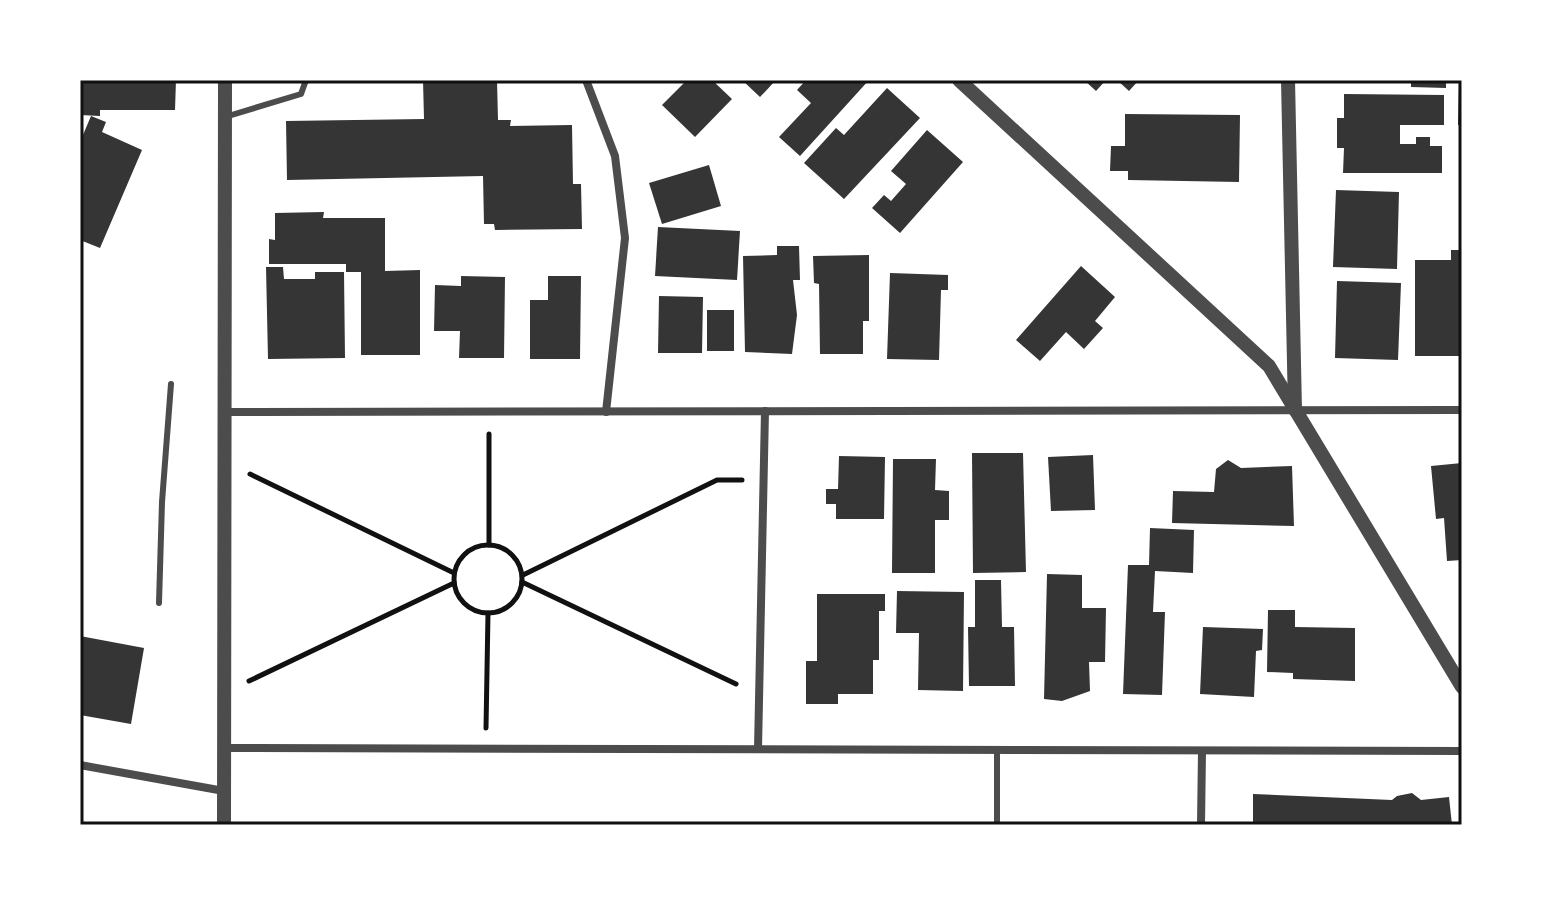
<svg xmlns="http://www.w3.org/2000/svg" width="1542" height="905" font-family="Raleway,sans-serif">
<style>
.building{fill:#353535}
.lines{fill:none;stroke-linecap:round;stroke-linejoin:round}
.path{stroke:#111;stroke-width:5}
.service{stroke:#4c4c4c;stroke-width:6}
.minor{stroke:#4c4c4c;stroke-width:8}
.tertiary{stroke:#4c4c4c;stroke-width:14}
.neatline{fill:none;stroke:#111;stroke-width:3}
</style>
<rect width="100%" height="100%" fill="#fff"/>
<g class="building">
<path d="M 80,80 L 176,80 L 175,110 L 100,110 L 100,116 L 80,115 Z"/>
<path d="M 423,80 L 497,80 L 498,120 L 511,120 L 510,126 L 572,125 L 573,184 L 581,184 L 582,229 L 495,230 L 494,224 L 484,224 L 483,176 L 287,180 L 286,121 L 424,119 Z"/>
<path d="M 687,80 L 712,80 L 732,99 L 695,137 L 662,105 Z"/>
<path d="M 742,80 L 776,80 L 760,97 Z"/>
<path d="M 806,80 L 869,80 L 800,156 L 779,137 L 811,103 L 797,90 Z"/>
<path d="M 1084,80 L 1106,80 L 1096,91 Z"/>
<path d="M 1117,80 L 1139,80 L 1129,91 Z"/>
<path d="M 1411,80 L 1446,80 L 1446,88 L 1411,87 Z"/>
<path d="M 1459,80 L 1462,80 L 1462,125 L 1458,125 Z"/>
<path d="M 887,88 L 920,118 L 844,199 L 804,163 L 836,128 L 844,135 Z"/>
<path d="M 1344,94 L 1444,95 L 1444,125 L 1400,125 L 1400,144 L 1416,144 L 1416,137 L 1430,137 L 1430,146 L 1442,146 L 1442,173 L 1343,173 L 1344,148 L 1337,148 L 1337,118 L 1344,118 Z"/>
<path d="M 1125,114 L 1240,115 L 1239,182 L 1128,180 L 1128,171 L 1110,171 L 1111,146 L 1125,146 Z"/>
<path d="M 91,116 L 106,122 L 102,132 L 142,150 L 100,248 L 80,240 L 80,142 Z"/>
<path d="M 927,130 L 963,162 L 900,233 L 872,208 L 884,195 L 891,201 L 906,184 L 891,171 Z"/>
<path d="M 709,165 L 721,206 L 662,224 L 649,183 Z"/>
<path d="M 1336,190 L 1399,192 L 1397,269 L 1333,267 Z"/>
<path d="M 324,212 L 323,218 L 385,218 L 385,271 L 420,270 L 420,355 L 361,355 L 361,272 L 346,272 L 346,264 L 269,264 L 269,239 L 275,240 L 275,213 Z"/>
<path d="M 658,227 L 740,231 L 737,280 L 655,276 Z"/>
<path d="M 777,246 L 799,246 L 800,280 L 793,280 L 797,315 L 792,354 L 745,352 L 743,256 L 777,255 Z"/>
<path d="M 1451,250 L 1462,250 L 1462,356 L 1415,356 L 1415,260 L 1451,260 Z"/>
<path d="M 869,255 L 869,321 L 863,321 L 863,354 L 820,354 L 819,284 L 814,283 L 813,256 Z"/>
<path d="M 1081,266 L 1115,297 L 1095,321 L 1103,328 L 1084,349 L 1066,332 L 1040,361 L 1016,340 Z"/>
<path d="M 266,267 L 283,267 L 284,279 L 315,279 L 315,272 L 344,272 L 345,358 L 268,359 Z"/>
<path d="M 890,273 L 948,275 L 948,290 L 941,290 L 939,360 L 887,359 Z"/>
<path d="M 461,276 L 505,277 L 504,358 L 459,358 L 460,331 L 434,331 L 435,285 L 461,286 Z"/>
<path d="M 548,276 L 581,276 L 580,359 L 530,359 L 530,300 L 548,300 Z"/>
<path d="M 1337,281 L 1401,283 L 1398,360 L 1335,358 Z"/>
<path d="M 659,296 L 703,297 L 702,353 L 658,353 Z"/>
<rect x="707" y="310" width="27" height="41"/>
<path d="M 972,453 L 1023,453 L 1026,572 L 973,573 Z"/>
<path d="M 1093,455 L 1095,510 L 1051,511 L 1048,457 Z"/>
<path d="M 839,456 L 885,457 L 884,519 L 836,519 L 836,504 L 826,504 L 826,489 L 838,489 Z"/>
<path d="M 893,459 L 936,459 L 935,490 L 949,491 L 949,520 L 935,520 L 935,573 L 892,573 Z"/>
<path d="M 1228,460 L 1241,468 L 1292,466 L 1294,526 L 1172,523 L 1173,491 L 1214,492 L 1216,469 Z"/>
<path d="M 1462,463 L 1462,560 L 1447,561 L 1444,518 L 1436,519 L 1431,466 Z"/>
<path d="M 1150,528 L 1194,530 L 1193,573 L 1155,571 L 1153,612 L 1165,612 L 1162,695 L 1123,694 L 1128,565 L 1149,565 Z"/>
<path d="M 1047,574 L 1082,575 L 1082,608 L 1106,608 L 1105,662 L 1089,662 L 1090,691 L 1062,701 L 1044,699 Z"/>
<path d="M 975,580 L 1001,580 L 1002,627 L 1014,627 L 1015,686 L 969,686 L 968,627 L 975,627 Z"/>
<path d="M 897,591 L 964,592 L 963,691 L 918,690 L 919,633 L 896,633 Z"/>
<path d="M 817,594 L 885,594 L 885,611 L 879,611 L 879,660 L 873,660 L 873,694 L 838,694 L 838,704 L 806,704 L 806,661 L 817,661 Z"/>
<path d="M 1268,610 L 1295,610 L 1295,627 L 1355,628 L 1355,681 L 1293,679 L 1293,673 L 1267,672 Z"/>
<path d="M 1203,627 L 1263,629 L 1262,650 L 1256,651 L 1254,697 L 1200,694 Z"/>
<path d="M 80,636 L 144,648 L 131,724 L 80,715 Z"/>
<path d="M 1412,793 L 1421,800 L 1449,797 L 1452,825 L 1253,825 L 1253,794 L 1392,800 L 1397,796 Z"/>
</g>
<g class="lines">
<g class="path">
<path d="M 489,434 L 489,545"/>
<path d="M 250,474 L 454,573"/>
<circle cx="488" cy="579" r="34"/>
<path d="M 523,575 L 717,480 L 742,480"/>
<path d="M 522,582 L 736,684"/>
<path d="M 249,681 L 454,583"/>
<path d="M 486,728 L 488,613"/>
</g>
<g class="service">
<path d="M 225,117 L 301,94 L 306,80"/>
<path d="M 159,603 L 162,502 L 171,384"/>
<path d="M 997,750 L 997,825"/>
</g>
<g class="minor">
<path d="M 586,80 L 615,156 L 625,238 L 606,412"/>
<path d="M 224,412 L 1462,410"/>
<path d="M 223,748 L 1462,751"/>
<path d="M 758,749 L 765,411"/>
<path d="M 80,765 L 224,791"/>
<path d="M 1201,825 L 1202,751"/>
</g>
<g class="tertiary">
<path d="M 959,80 L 1269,366 L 1462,687"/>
<path d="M 1288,80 L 1295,410"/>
<path d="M 224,825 L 225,80"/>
</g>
</g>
<rect width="1542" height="905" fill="none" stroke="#ffffff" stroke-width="164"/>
<rect x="82" y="82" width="1378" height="741" class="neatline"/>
</svg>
